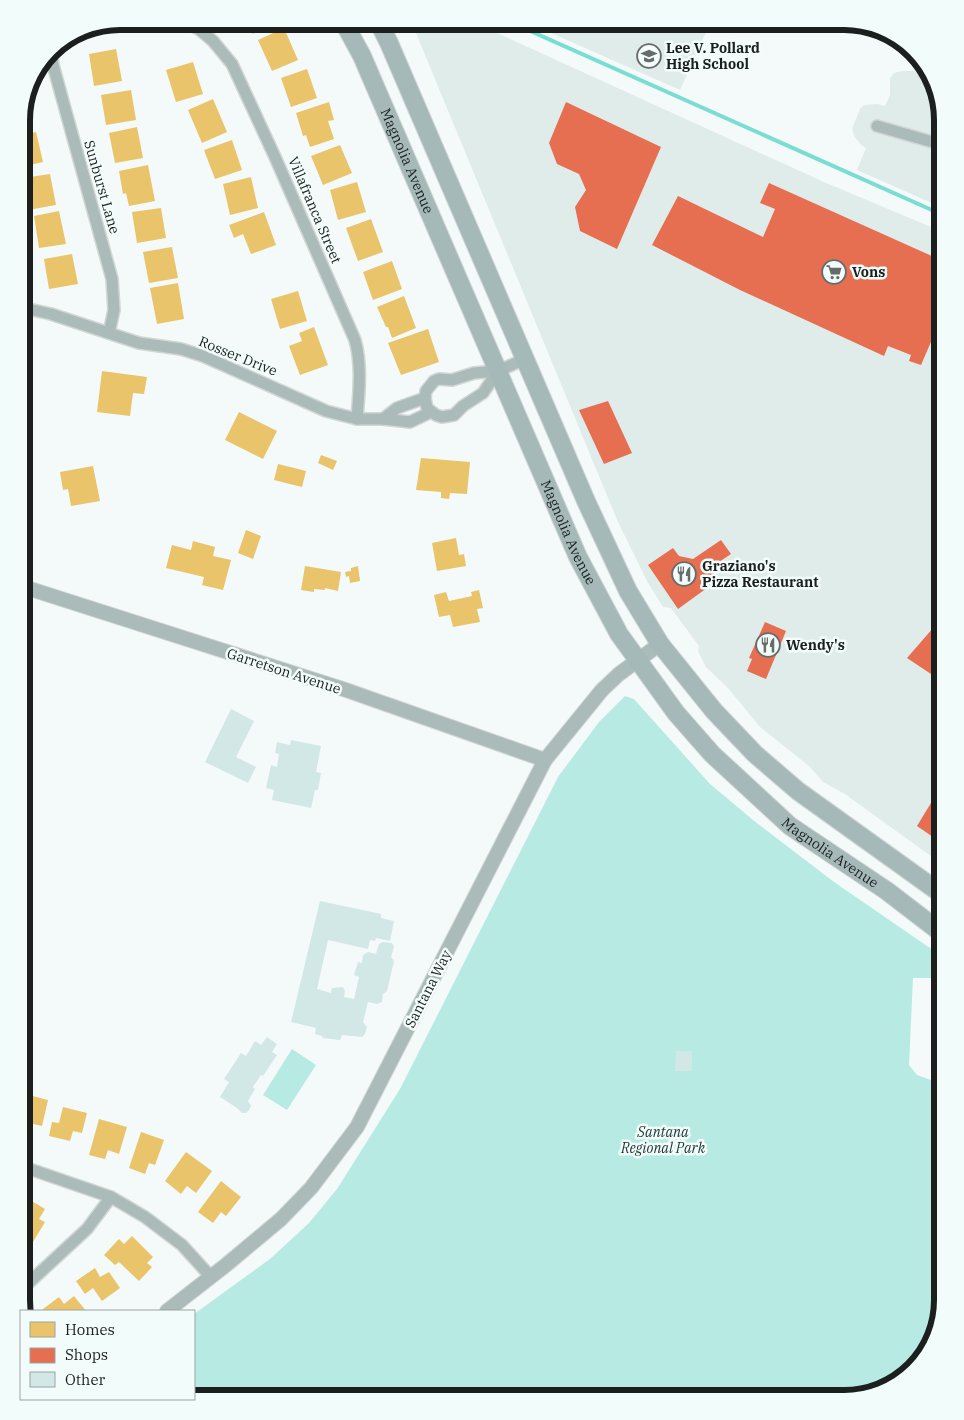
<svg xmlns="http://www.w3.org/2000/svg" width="964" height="1420" font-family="'IBM Plex Serif',serif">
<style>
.built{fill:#e0ecea}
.green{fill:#b8eae4}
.homes{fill:#e9c46a}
.shops{fill:#e76f51}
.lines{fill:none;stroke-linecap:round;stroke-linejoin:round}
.stream{stroke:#7addd3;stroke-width:4}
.building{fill:#d2e8e6}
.minor-casing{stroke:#d2d6d5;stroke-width:14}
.tertiary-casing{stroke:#d2d6d5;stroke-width:16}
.primary-casing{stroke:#d2d6d5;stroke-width:20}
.minor{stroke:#abbbb9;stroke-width:11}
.tertiary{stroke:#abbbb9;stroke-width:14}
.primary{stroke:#a4b9b8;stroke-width:18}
.labels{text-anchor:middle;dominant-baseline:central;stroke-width:5;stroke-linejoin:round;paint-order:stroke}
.poi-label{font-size:14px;font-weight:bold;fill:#1b1f1e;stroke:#f2fcfa;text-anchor:start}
.street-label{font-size:14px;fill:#1b1f1e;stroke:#f2fcfa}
.park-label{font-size:14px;font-style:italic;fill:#1e3532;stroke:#f2fcfa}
.rim{fill:none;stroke:#1b1f1e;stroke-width:6}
</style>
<rect width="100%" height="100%" fill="#f4faf9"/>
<g class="built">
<path d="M 411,21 L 471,21 L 824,182 L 943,232 L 943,865 L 845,794 L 823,782 L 809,766 L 760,727 L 728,688 L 706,667 L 698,651 L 699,646 L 671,608 L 663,607 L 648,583 L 618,522 Z"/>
<path d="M 524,21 L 711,21 L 680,90 Z"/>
<path d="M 902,71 L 930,71 L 943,120 L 943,208 L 857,170 L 866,148 L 861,145 L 855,137 L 852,129 L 860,109 L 864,105 L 878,104 L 885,106 L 890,95 L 890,78 L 894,73 Z"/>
</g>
<g class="green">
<path d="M 625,696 L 634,699 L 710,784 L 753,820 L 834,882 L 943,957 L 943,978 L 913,978 L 909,1065 L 917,1075 L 936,1082 L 935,1098 L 943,1098 L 943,1300 L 929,1349 L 893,1386 L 844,1399 L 194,1399 L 194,1314 L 270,1259 L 309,1223 L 337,1189 L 400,1089 L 558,777 L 599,722 Z"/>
<path d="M 292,1049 L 316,1065 L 287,1110 L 263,1095 Z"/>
</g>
<g class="homes">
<path d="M 243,21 L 269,21 L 253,34 Z"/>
<path d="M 284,28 L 298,60 L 272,71 L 258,40 Z"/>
<path d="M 116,49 L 122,81 L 94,86 L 89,54 Z"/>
<path d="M 193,62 L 203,94 L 176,102 L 166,70 Z"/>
<path d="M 307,69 L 317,98 L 291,107 L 281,78 Z"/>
<path d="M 131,90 L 136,120 L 106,125 L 101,95 Z"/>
<path d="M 28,92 L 33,126 L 21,128 L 21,114 L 26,93 Z"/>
<path d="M 213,99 L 227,132 L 202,143 L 188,110 Z"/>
<path d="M 329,102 L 334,120 L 328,121 L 334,139 L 310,147 L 306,135 L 303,136 L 296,113 Z"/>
<path d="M 137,127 L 143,158 L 115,163 L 109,133 Z"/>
<path d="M 36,132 L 43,162 L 21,167 L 21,135 Z"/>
<path d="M 232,140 L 242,170 L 215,179 L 204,150 Z"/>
<path d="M 340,145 L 352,173 L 323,185 L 311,156 Z"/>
<path d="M 148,165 L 155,201 L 129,206 L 126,193 L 123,194 L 119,171 Z"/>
<path d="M 50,174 L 56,205 L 28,210 L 23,178 Z"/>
<path d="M 251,177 L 258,208 L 230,215 L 223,184 Z"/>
<path d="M 357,182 L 366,212 L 338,220 L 330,190 Z"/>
<path d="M 161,208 L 166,238 L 137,243 L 132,212 Z"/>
<path d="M 59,211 L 66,244 L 39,248 L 34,216 Z"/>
<path d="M 264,212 L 276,245 L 251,254 L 243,234 L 234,238 L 229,225 Z"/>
<path d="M 371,219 L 383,252 L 358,261 L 346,228 Z"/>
<path d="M 172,247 L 178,278 L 149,283 L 143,252 Z"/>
<path d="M 72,254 L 78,284 L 49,289 L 44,259 Z"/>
<path d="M 392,261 L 402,289 L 373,300 L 363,272 Z"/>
<path d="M 178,283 L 184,319 L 157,324 L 150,288 Z"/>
<path d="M 298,291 L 307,321 L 280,329 L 271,299 Z"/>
<path d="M 404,296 L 416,328 L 392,338 L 388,327 L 386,327 L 377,307 Z"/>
<path d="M 314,327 L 328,365 L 300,375 L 289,346 L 302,341 L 299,333 Z"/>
<path d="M 428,329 L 439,362 L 401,375 L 388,343 Z"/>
<path d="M 102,371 L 147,377 L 144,394 L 133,393 L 130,416 L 97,412 Z"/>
<path d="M 239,412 L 277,431 L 263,459 L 225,440 Z"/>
<path d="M 321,455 L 337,461 L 333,470 L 318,463 Z"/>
<path d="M 421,458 L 470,462 L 467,494 L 450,493 L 449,499 L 441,498 L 441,492 L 416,490 Z"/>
<path d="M 278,464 L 306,471 L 302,487 L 274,480 Z"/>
<path d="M 93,466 L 100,501 L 71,506 L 68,489 L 63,490 L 60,472 Z"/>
<path d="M 246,530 L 261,536 L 253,559 L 238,553 Z"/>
<path d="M 456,538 L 459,555 L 464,554 L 466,566 L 437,571 L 432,543 Z"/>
<path d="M 193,541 L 215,547 L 213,556 L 231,560 L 223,590 L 202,585 L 204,577 L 166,568 L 172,545 L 191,550 Z"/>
<path d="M 305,566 L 341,572 L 338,591 L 325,588 L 325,590 L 314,589 L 314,592 L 301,590 Z"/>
<path d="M 358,566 L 360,581 L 350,583 L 349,576 L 346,577 L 345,572 L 351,571 L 351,568 Z"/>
<path d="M 479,590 L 483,608 L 477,609 L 480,622 L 453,627 L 450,615 L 439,617 L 434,595 L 446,592 L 449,601 L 472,596 L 471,592 Z"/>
<path d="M 21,1093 L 48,1100 L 42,1126 L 29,1123 L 27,1131 L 21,1129 Z"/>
<path d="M 63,1107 L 87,1113 L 82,1133 L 73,1131 L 70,1141 L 49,1136 L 52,1122 L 59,1123 Z"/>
<path d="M 99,1119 L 127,1127 L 119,1154 L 108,1150 L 105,1159 L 89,1155 Z"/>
<path d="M 141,1132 L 164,1140 L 155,1165 L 149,1163 L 145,1174 L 129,1168 Z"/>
<path d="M 186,1152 L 212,1171 L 196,1193 L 187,1186 L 181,1194 L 165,1181 Z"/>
<path d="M 221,1181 L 241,1197 L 226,1216 L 221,1212 L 213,1223 L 198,1212 Z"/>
<path d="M 30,1200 L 45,1209 L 39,1219 L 45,1222 L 33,1242 L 27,1239 L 21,1249 L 21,1215 Z"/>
<path d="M 132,1236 L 153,1257 L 147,1263 L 152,1267 L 139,1281 L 119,1262 L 115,1265 L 104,1255 L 119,1239 L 124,1244 Z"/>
<path d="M 95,1268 L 100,1277 L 109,1272 L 120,1288 L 102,1301 L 93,1288 L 85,1294 L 76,1281 Z"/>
<path d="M 74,1296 L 86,1311 L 44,1311 L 43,1309 L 59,1297 L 64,1304 Z"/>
</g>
<g class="shops">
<path d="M 566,102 L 661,147 L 617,249 L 580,231 L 575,207 L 586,190 L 579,174 L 557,164 L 549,143 Z"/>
<path d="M 769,183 L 943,261 L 943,314 L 921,365 L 909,361 L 911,355 L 888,346 L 884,356 L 740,290 L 652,245 L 678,196 L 763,237 L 775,209 L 760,203 Z"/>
<path d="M 608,401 L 632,453 L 604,464 L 579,410 Z"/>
<path d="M 721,540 L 731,554 L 710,568 L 718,580 L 678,609 L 648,565 L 673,548 L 679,556 L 693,559 Z"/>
<path d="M 940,620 L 943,622 L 943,682 L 907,658 Z"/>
<path d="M 765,622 L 786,631 L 766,679 L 747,671 L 752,659 L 749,658 Z"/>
<path d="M 937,793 L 943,796 L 943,844 L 917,826 Z"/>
</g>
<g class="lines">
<path class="stream" d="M 508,21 L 943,215"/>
</g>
<g class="building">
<path d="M 231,709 L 254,721 L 236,757 L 256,767 L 248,783 L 205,762 Z"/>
<path d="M 291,740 L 321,746 L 316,772 L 321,773 L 318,790 L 315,790 L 311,808 L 272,800 L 274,790 L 266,788 L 271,765 L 277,767 L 279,754 L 275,753 L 277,742 L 290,745 Z"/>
<path d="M 320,901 L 381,914 L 381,918 L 394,921 L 390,941 L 376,938 L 375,941 L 370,940 L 368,949 L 328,940 L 317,989 L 331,993 L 332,988 L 343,987 L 345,991 L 344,997 L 354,999 L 359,977 L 354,975 L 358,962 L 362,963 L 363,955 L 368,952 L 376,954 L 379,944 L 383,942 L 392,943 L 394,947 L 391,957 L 394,961 L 387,991 L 383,994 L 382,1002 L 377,1004 L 368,1002 L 363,1022 L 367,1027 L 365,1034 L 362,1037 L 342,1035 L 340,1040 L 323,1038 L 322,1036 L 315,1034 L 316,1028 L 291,1022 Z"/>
<path d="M 267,1037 L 277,1044 L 272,1052 L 277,1055 L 263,1076 L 261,1075 L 253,1087 L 255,1089 L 248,1101 L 251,1106 L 249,1110 L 246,1113 L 242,1113 L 237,1108 L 220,1097 L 229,1082 L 224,1079 L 241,1053 L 246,1056 L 255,1041 L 261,1045 Z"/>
<path d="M 676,1051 L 692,1051 L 692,1071 L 675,1071 Z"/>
</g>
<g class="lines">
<g class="minor-casing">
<g id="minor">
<path d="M 184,21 L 200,30 L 213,41 L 232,64 L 275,157 L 355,340 C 362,365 359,392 357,419"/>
<path d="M 51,50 L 53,65 L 112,279 L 114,310 L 109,333"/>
<path d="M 877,126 L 943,145"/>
<path d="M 21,311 L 33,310 L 51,314 L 139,343 L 181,349 L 203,356 L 326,411 L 357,419 L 383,419 L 410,422 L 431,412"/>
<path d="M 498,371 L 483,393 L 463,406 L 454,415 L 442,417 L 436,415 L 427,408 L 425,398 L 426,391 L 434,381 L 439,379 L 452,380 L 474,373 L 498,371 L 525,359"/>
<path d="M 383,419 L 397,408 L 425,398"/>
<path d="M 21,1166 L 111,1197 L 145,1217 L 182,1245 L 211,1277"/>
<path d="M 21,1290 L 87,1229 L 111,1197"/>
</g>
</g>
<g class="tertiary-casing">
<g id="tertiary">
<path d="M 21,586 L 346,690 L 545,760"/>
<path d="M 167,1311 L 226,1265 L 281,1219 L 311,1188 L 357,1127 L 545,760 L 602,690 L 619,674 L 660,644"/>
</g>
</g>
<g class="primary-casing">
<g id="primary">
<path id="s1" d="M 343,21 L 362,56 L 578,557 L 619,634 L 676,713 L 712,754 L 790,826 L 887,891 L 943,934"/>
<path d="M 378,21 L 389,43 L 586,501 L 628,591 L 660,644 L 714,711 L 755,754 L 798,791 L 943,895"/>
</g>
</g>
<use href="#minor" class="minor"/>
<use href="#tertiary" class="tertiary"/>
<use href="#primary" class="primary"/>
</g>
<defs>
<g id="school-ring" transform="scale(1.25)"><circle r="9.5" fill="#f2fcfa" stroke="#676c6b" stroke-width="1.5"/><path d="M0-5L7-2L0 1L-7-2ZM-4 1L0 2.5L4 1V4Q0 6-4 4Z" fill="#676c6b"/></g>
<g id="supermarket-ring" transform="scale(1.25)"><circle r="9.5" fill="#f2fcfa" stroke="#676c6b" stroke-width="1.5"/><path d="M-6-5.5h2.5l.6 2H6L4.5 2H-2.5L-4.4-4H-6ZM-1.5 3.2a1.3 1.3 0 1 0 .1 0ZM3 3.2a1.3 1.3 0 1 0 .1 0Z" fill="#676c6b"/></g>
<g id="restaurant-ring" transform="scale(1.25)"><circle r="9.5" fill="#f2fcfa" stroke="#676c6b" stroke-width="1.5"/><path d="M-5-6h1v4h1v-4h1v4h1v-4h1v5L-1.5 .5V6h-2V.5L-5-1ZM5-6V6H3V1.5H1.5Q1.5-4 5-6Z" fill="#676c6b"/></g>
</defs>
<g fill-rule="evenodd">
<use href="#school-ring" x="649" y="56"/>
<use href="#supermarket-ring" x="834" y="272"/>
<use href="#restaurant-ring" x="684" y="574"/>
<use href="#restaurant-ring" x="768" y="645"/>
</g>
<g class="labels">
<g class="poi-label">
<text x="666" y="48">Lee V. Pollard<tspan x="666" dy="16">High School</tspan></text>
<text x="852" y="272">Vons</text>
<text x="702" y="566">Graziano's<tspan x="702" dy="16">Pizza Restaurant</tspan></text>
<text x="786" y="645">Wendy's</text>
</g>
<g class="street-label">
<text stroke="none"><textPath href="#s1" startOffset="154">Magnolia Avenue</textPath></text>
<text transform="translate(102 187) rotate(74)">Sunburst Lane</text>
<text transform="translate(315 210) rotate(67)">Villafranca Street</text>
<text transform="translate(238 356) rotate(22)">Rosser Drive</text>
<text stroke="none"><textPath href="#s1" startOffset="559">Magnolia Avenue</textPath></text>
<text transform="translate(284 671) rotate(18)">Garretson Avenue</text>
<text stroke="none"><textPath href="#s1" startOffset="979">Magnolia Avenue</textPath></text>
<text transform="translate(428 989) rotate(-63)">Santana Way</text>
</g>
<g class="park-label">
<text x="663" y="1132">Santana<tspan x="663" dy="16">Regional Park</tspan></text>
</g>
</g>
<path d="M0 0H964V1420H0ZM120 30H844A90 90 0 0 1 934 120V1300A90 90 0 0 1 844 1390H120A90 90 0 0 1 30 1300V120A90 90 0 0 1 120 30Z" fill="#f2fcfa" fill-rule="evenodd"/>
<path class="rim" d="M120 30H844A90 90 0 0 1 934 120V1300A90 90 0 0 1 844 1390H120A90 90 0 0 1 30 1300V120A90 90 0 0 1 120 30Z"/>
<rect x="20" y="1310" width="175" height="90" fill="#f2fcfa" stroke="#9ca4a2"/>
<rect x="30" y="1322" width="25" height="15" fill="#e9c46a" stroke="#9ca4a2"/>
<text x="65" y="1335" font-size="15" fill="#1b1f1e">Homes</text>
<rect x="30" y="1348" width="25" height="15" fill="#e76f51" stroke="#9ca4a2"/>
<text x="65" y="1360" font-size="15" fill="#1b1f1e">Shops</text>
<rect x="30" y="1372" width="25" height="15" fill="#d2e8e6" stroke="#9ca4a2"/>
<text x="65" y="1385" font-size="15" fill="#1b1f1e">Other</text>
</svg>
